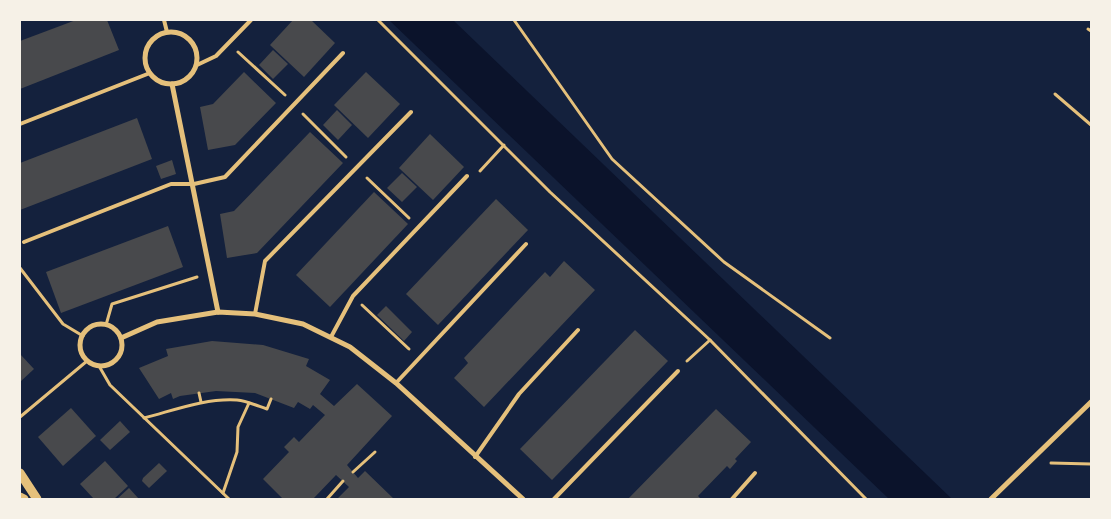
<svg xmlns="http://www.w3.org/2000/svg" width="1111" height="519" font-family="Arial,sans-serif">
<style>
.water{fill:#0b132b}
.building{fill:#48494c}
.lines{fill:none;stroke-linecap:round;stroke-linejoin:round}
.path{stroke:#e5c07b;stroke-width:3}
.service{stroke:#e5c07b;stroke-width:4}
.minor{stroke:#e5c07b;stroke-width:5}
.tertiary{stroke:#e5c07b;stroke-width:9}
</style>
<rect width="100%" height="100%" fill="#14213d"/>
<path class="water" d="M 389,20 L 453,20 L 952,499 L 889,499 Z"/>
<g class="building">
<path d="M 76,20 L 107,20 L 119,50 L 20,89 L 20,41 Z"/>
<path d="M 293,20 L 311,20 L 335,43 L 304,77 L 270,45 Z"/>
<path d="M 273,50 L 288,64 L 273,79 L 259,65 Z"/>
<path d="M 244,72 L 276,103 L 235,145 L 208,150 L 200,107 L 213,104 Z"/>
<path d="M 366,72 L 400,104 L 368,138 L 334,105 Z"/>
<path d="M 337,110 L 352,125 L 338,140 L 323,125 Z"/>
<path d="M 137,118 L 152,159 L 20,210 L 20,163 Z"/>
<path d="M 310,132 L 343,163 L 257,253 L 227,258 L 220,214 L 234,211 Z"/>
<path d="M 430,134 L 464,167 L 433,200 L 399,168 Z"/>
<path d="M 172,160 L 176,174 L 161,179 L 156,166 Z"/>
<path d="M 402,173 L 417,187 L 402,202 L 387,188 Z"/>
<path d="M 374,192 L 408,224 L 330,307 L 296,275 Z"/>
<path d="M 496,199 L 528,230 L 438,325 L 406,294 Z"/>
<path d="M 168,226 L 183,267 L 61,313 L 46,272 Z"/>
<path d="M 564,261 L 595,290 L 484,407 L 454,378 L 468,363 L 464,358 L 545,272 L 550,277 Z"/>
<path d="M 386,306 L 412,332 L 404,341 L 377,315 Z"/>
<path d="M 635,330 L 668,361 L 552,480 L 520,449 Z"/>
<path d="M 212,341 L 263,345 L 309,359 L 306,366 L 330,380 L 320,394 L 334,406 L 357,384 L 392,416 L 347,465 L 358,478 L 365,471 L 394,499 L 337,499 L 349,487 L 336,475 L 313,499 L 283,499 L 263,479 L 289,452 L 284,447 L 294,437 L 299,442 L 325,415 L 313,405 L 310,409 L 298,402 L 294,408 L 255,393 L 216,391 L 180,396 L 173,399 L 171,393 L 159,399 L 139,368 L 168,356 L 166,349 Z"/>
<path d="M 20,354 L 34,369 L 20,382 Z"/>
<path d="M 71,408 L 96,436 L 63,466 L 38,437 Z"/>
<path d="M 716,409 L 751,442 L 735,459 L 737,461 L 730,469 L 727,466 L 698,496 L 701,499 L 628,499 Z"/>
<path d="M 120,421 L 130,432 L 110,450 L 100,440 Z"/>
<path d="M 105,461 L 128,486 L 114,499 L 94,499 L 80,484 Z"/>
<path d="M 159,463 L 167,471 L 149,488 L 142,481 L 143,478 Z"/>
<path d="M 129,488 L 139,499 L 117,499 Z"/>
</g>
<g class="lines">
<g class="path">
<path d="M 378,20 L 550,192 L 710,340 L 866,499"/>
<path d="M 514,20 L 612,159 L 724,262 L 830,338"/>
<path d="M 1088,29 L 1091,31"/>
<path d="M 238,52 L 285,95"/>
<path d="M 1055,94 L 1091,125"/>
<path d="M 303,114 L 346,157"/>
<path d="M 480,171 L 504,145"/>
<path d="M 367,178 L 409,218"/>
<path d="M 20,268 L 63,324 L 83,336"/>
<path d="M 362,305 L 409,349"/>
<path d="M 106,325 L 112,304 L 197,277"/>
<path d="M 687,361 L 710,340"/>
<path d="M 99,366 L 110,385 L 229,499"/>
<path d="M 199,393 L 201,402"/>
<path d="M 20,417 L 87,361"/>
<path d="M 144,418 C 175,410 205,398 237,400 C 247,401 258,406 267,409 L 271,399"/>
<path d="M 1051,463 L 1091,464"/>
<path d="M 353,472 L 375,452"/>
<path d="M 223,493 L 237,452 L 238,427 L 249,403"/>
<path d="M 327,499 L 343,481"/>
</g>
<g class="service">
<path d="M 164,20 L 167,32"/>
<path d="M 197,65 L 216,56 L 251,20"/>
<path d="M 20,124 L 150,73"/>
<path d="M 24,242 L 171,184 L 194,184 L 225,177 L 343,53"/>
<path d="M 255,314 L 265,261 L 411,112"/>
<path d="M 331,337 L 353,296 L 467,176"/>
<path d="M 396,383 L 526,244"/>
<path d="M 475,457 L 519,394 L 578,330"/>
<path d="M 554,499 L 678,371"/>
<path d="M 732,499 L 755,473"/>
</g>
<g class="minor">
<circle cx="171" cy="58" r="26"/>
<path d="M 172,84 L 218,312"/>
<circle cx="101" cy="345" r="21"/>
<path d="M 121,338 L 157,322 L 218,312 L 255,314 L 303,324 L 350,347 L 396,383 L 523,499"/>
<path d="M 991,499 L 1091,402"/>
</g>
<g class="tertiary">
<path d="M 20,473 L 37,499"/>
<path d="M 20,497 L 24,499"/>
</g>
</g>
<rect width="1111" height="519" fill="none" stroke="#f6f1e7" stroke-width="42"/>
</svg>
